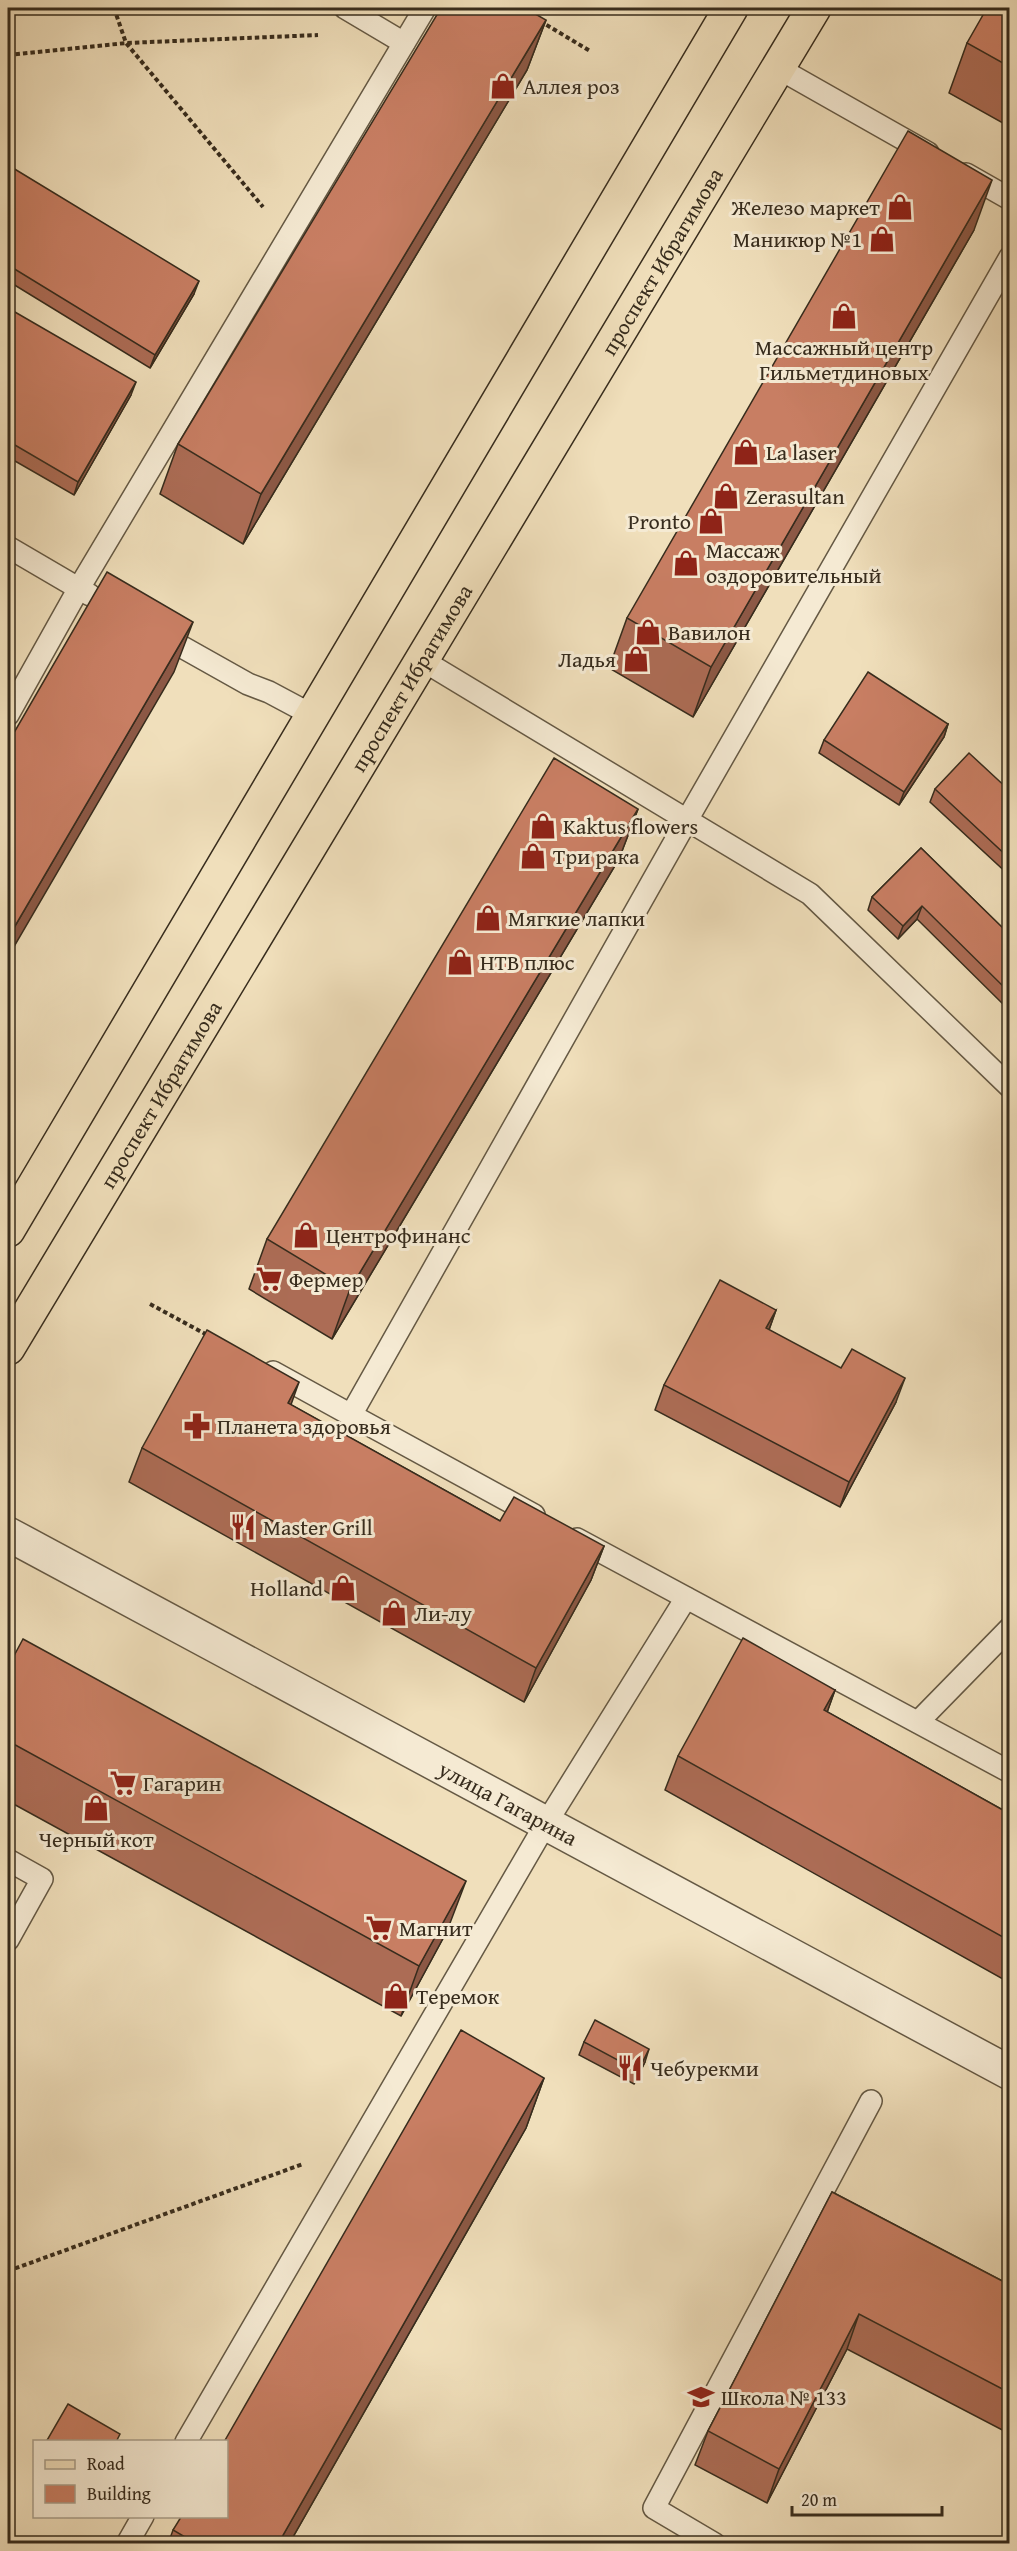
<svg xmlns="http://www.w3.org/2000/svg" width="1017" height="2551" font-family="'Gentium Book Plus',serif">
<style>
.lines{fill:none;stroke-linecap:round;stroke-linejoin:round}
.service-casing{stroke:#655944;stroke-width:24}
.tertiary-casing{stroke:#655944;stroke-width:36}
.primary-casing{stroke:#372c1d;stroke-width:36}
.path{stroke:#372c1d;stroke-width:4;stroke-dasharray:4.5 3;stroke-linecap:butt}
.service{stroke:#f5ead3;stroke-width:21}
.tertiary{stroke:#f5ead3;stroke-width:33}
.primary{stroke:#f0dfbb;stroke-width:33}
.wall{fill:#ac6c55;stroke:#372c1d;stroke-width:1.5}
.shaded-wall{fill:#8c5845;stroke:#372c1d;stroke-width:1.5}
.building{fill:#c87e63;stroke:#372c1d;stroke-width:1.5}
.labels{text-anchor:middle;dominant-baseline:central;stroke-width:6;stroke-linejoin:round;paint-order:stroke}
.poi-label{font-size:22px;fill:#372c1d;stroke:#f5ead3;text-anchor:start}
.street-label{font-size:22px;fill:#372c1d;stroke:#f5ead3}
</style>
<rect width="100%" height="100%" fill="#f0dfbb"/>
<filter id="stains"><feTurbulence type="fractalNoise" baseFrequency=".00333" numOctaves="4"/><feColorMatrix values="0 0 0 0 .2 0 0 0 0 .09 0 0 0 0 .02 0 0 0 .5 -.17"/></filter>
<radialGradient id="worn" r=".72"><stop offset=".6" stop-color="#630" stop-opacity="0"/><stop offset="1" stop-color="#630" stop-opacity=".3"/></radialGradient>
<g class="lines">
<g class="service-casing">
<g id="service">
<path d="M 345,8 L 404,43"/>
<path d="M 778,68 L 928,153"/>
<path d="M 966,174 L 1010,199"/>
<path d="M 1010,257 L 687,820 L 810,894 L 1010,1087"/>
<path d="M 8,547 L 90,595"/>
<path d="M 159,634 L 248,684 L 269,692 L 314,716"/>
<path d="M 422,660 L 687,820 L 351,1415 L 534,1515"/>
<path d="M 8,715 L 79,588 L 425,8"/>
<path d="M 273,1372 L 351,1415"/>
<path d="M 577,1539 L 1010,1772"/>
<path d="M 918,1722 L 1010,1628"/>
<path d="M 8,1860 L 42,1879 L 8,1940"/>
<path d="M 186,2442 L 545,1825 L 686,1598"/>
<path d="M 127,2544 L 143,2516"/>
<path d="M 715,2544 L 654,2508 L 871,2101"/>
</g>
</g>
<g class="tertiary-casing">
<g id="tertiary">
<path id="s1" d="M 8,1534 L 1010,2073"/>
</g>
</g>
<g class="primary-casing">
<g id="primary">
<path d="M 8,1230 L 731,8"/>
<path id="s2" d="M 8,1348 L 814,8"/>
</g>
</g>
<g class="path">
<path d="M 114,8 L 126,43 L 263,207"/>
<path d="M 540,21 L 590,51"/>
<path d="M 8,55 L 126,43 L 318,35"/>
<path d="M 150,1304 L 209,1336"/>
<path d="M 8,2271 L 303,2164"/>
</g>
<use href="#service" class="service"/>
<use href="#tertiary" class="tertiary"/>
<use href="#primary" class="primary"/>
</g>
<g class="wall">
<path d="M 1010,8 L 1010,127 L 949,93 L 967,43 Z"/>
<path d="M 546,20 L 527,70 L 243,544 L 160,494 L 178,444 Z"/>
<path d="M 8,165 L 194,294 L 150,368 L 8,281 Z"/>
<path d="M 974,230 L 693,717 L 609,668 L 627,618 Z"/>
<path d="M 8,308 L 131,395 L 74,495 L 8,457 Z"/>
<path d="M 948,724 L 944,737 L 899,805 L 819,753 L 824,740 Z"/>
<path d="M 935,789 L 1010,791 L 1010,876 L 930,802 Z"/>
<path d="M 638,809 L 619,859 L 332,1339 L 249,1289 L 267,1239 Z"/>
<path d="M 921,848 L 1010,935 L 1010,1011 L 917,919 L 898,939 L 868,910 L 872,897 Z"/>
<path d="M 776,1310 L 769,1330 L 896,1402 L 840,1507 L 655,1410 L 664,1385 Z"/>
<path d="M 291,1405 L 500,1521 L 604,1546 L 591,1580 L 524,1702 L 129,1482 L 142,1448 Z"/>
<path d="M 8,1667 L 447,1931 L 401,2016 L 8,1801 Z"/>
<path d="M 835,1690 L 827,1712 L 1010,1814 L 1010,1983 L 665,1790 L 678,1756 Z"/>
<path d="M 584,2042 L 645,2062 L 634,2084 L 579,2055 Z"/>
<path d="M 544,2078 L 526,2128 L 289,2544 L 168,2544 L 173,2530 Z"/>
<path d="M 832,2192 L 1010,2285 L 1010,2434 L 847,2349 L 767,2503 L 695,2465 L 708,2431 Z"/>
</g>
<g class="shaded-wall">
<path d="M 546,20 L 527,70 L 243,544 L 261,494 Z"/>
<path d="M 992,180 L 974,230 L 693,717 L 711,667 Z"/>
<path d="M 199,281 L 194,294 L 150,368 L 155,355 Z"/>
<path d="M 136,382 L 131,395 L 74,495 L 78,482 Z"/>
<path d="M 193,622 L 174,672 L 8,957 L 8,938 Z"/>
<path d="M 948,724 L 944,737 L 899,805 L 904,792 Z"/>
<path d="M 638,809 L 619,859 L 332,1339 L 350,1289 Z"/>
<path d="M 922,906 L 917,919 L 898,939 L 903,926 Z"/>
<path d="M 776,1310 L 767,1335 L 766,1328 Z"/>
<path d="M 905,1378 L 896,1402 L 840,1507 L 849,1482 Z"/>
<path d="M 299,1382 L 287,1416 L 288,1403 Z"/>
<path d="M 604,1546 L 591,1580 L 524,1702 L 536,1668 Z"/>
<path d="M 835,1690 L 823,1724 L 824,1710 Z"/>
<path d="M 466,1881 L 447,1931 L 401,2016 L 419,1966 Z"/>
<path d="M 649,2049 L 645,2062 L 634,2084 L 638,2071 Z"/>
<path d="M 544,2078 L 526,2128 L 289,2544 L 278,2544 Z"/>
<path d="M 859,2314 L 847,2349 L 767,2503 L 779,2469 Z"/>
</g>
<g class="building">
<path d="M 441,8 L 525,8 L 546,20 L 261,494 L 178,444 Z"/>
<path d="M 987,8 L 1010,8 L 1010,67 L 967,43 Z"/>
<path d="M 908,131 L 992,180 L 711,667 L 627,618 Z"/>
<path d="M 8,165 L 199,281 L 155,355 L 8,265 Z"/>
<path d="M 8,308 L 136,382 L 78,482 L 8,441 Z"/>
<path d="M 107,572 L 193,622 L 8,938 L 8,743 Z"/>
<path d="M 868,672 L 948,724 L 904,792 L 824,740 Z"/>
<path d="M 969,753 L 1010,791 L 1010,859 L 935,789 Z"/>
<path d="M 554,758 L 638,809 L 350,1289 L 267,1239 Z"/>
<path d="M 921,848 L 1010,935 L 1010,993 L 922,906 L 903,926 L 872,897 Z"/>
<path d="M 720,1280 L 776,1310 L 766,1328 L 841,1368 L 852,1349 L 905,1378 L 849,1482 L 664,1385 Z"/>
<path d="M 207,1330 L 299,1382 L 288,1403 L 500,1521 L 514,1497 L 604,1546 L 536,1668 L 142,1448 Z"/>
<path d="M 743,1638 L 835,1690 L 824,1710 L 1010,1814 L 1010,1941 L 678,1756 Z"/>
<path d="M 23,1639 L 466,1881 L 419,1966 L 8,1741 L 8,1667 Z"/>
<path d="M 595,2020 L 649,2049 L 638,2071 L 584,2042 Z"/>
<path d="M 461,2030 L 544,2078 L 278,2544 L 197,2544 L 173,2530 L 181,2517 L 226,2517 L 226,2442 L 224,2442 Z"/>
<path d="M 832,2192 L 1010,2285 L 1010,2393 L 859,2314 L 779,2469 L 708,2431 Z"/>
<path d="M 68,2404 L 120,2434 L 116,2442 L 46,2442 Z"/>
</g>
<defs>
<g id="shop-bare" transform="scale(2.07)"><path d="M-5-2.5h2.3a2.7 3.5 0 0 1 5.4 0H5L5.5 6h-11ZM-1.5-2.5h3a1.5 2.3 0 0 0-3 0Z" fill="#8f2418" stroke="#f5ead3" stroke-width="2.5" paint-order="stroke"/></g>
<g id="supermarket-bare" transform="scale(2.07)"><path d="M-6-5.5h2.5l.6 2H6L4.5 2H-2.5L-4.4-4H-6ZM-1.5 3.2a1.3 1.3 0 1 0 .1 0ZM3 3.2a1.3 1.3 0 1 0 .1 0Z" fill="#8f2418" stroke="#f5ead3" stroke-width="2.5" paint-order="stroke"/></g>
<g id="pharmacy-bare" transform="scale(2.07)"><path d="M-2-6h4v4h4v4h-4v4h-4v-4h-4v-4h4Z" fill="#8f2418" stroke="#f5ead3" stroke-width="2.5" paint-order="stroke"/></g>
<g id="restaurant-bare" transform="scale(2.07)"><path d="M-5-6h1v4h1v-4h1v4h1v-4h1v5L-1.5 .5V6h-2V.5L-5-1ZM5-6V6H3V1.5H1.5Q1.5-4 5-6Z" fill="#8f2418" stroke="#f5ead3" stroke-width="2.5" paint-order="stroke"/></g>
<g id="school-bare" transform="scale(2.07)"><path d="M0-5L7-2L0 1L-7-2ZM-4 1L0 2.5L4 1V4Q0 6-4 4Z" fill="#8f2418" stroke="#f5ead3" stroke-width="2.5" paint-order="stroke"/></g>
</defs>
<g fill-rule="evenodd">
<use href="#shop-bare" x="503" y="86"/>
<use href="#shop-bare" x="900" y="207"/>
<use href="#shop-bare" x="882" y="239"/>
<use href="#shop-bare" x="844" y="316"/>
<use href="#shop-bare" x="746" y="452"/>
<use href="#shop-bare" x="726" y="496"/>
<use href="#shop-bare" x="711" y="521"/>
<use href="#shop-bare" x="686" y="563"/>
<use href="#shop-bare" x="648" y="632"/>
<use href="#shop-bare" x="636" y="659"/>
<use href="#shop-bare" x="543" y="826"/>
<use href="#shop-bare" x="533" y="856"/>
<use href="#shop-bare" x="488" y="918"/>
<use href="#shop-bare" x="460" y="962"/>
<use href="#shop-bare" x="306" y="1235"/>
<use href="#supermarket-bare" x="269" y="1279"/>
<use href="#pharmacy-bare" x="197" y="1426"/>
<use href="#restaurant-bare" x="243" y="1527"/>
<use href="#shop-bare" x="343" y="1588"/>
<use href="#shop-bare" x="394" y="1613"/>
<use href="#supermarket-bare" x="123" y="1783"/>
<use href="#shop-bare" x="96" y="1808"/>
<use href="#supermarket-bare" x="379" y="1928"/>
<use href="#shop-bare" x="396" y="1996"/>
<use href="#restaurant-bare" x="630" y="2068"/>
<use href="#school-bare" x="701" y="2397"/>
</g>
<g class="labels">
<g class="poi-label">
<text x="523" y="86">Аллея роз</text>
<text x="880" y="207" text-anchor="end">Железо маркет</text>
<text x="862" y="239" text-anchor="end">Маникюр №1</text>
<text x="844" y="347" text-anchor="middle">Массажный центр<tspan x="844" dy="25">Гильметдиновых</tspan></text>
<text x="766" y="452">La laser</text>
<text x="746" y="496">Zerasultan</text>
<text x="691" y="521" text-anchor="end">Pronto</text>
<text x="706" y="550">Массаж<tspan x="706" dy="25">оздоровительный</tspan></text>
<text x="668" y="632">Вавилон</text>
<text x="616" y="659" text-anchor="end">Ладья</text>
<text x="563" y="826">Kaktus flowers</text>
<text x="553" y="856">Три рака</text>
<text x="508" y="918">Мягкие лапки</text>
<text x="480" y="962">НТВ плюс</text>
<text x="326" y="1235">Центрофинанс</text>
<text x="289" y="1279">Фермер</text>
<text x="217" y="1426">Планета здоровья</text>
<text x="263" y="1527">Master Grill</text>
<text x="323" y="1588" text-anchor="end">Holland</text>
<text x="414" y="1613">Ли-лу</text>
<text x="143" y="1783">Гагарин</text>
<text x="96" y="1839" text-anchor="middle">Черный кот</text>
<text x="399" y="1928">Магнит</text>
<text x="416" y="1996">Теремок</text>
<text x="650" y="2068">Чебурекми</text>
<text x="721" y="2397">Школа № 133</text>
</g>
<g class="street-label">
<text stroke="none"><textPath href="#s2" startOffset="1268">проспект Ибрагимова</textPath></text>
<text stroke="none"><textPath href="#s2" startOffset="782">проспект Ибрагимова</textPath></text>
<text stroke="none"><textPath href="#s2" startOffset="296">проспект Ибрагимова</textPath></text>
<text stroke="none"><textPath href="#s1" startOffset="568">улица Гагарина</textPath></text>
</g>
</g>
<rect width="1017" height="2551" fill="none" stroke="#f0dfbb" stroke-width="30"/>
<rect x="9" y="9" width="999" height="2533" fill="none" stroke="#372c1d" stroke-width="3"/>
<rect x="15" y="15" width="987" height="2521" fill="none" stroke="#372c1d" stroke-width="1.5"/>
<rect x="33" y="2440" width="195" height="78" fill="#f5ead3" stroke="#a99e8a" stroke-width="1.5"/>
<rect x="45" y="2460" width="30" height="9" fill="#f0dfbb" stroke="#a99e8a" stroke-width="1.5"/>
<text x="87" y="2470" font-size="18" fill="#372c1d">Road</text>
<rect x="45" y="2485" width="30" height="18" fill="#c87e63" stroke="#a99e8a" stroke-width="1.5"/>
<text x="87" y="2500" font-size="18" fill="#372c1d">Building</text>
<path d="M792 2506v9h150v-9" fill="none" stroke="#372c1d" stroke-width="3"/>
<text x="801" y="2506" font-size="18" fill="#372c1d" stroke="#f5ead3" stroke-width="4.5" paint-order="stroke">20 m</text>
<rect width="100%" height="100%" filter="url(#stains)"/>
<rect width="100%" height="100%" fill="url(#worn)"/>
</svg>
